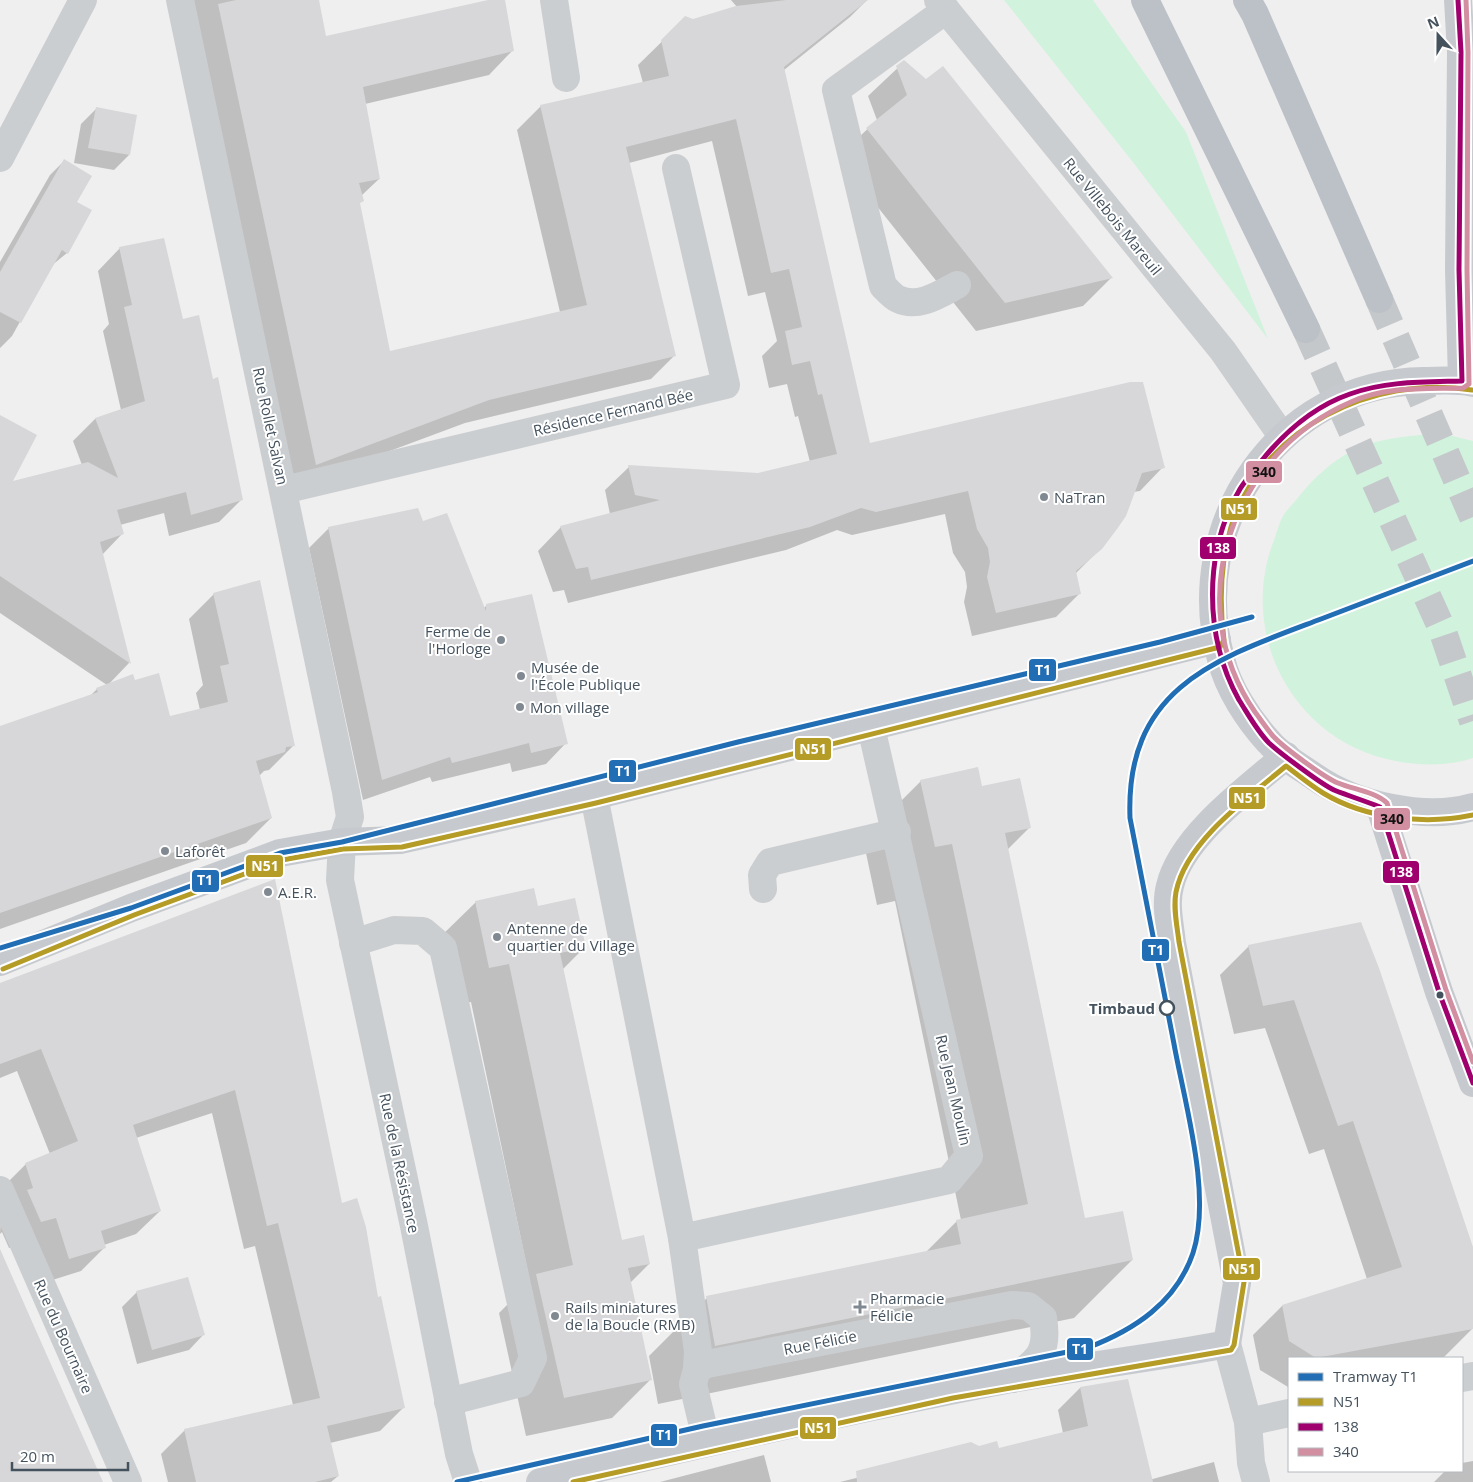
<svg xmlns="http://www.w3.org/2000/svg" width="1473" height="1482" font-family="'Open Sans',sans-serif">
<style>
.green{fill:#d1f2dd}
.shadow{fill:#0003}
.building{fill:#d7d7d9}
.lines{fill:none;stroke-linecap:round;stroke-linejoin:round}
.highway-tunnel{stroke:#c5c8cb;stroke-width:28;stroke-dasharray:28 14;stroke-linecap:butt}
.minor{stroke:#cbced0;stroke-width:28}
.major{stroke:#c6cacf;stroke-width:28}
.highway{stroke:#bbc1c6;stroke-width:28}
.bus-1-casing{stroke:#fff;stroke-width:9}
.bus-2-casing{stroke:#fff;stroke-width:9}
.bus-3-casing{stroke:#fff;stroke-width:9}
.bus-1{stroke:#b49c27;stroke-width:5}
.bus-2{stroke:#a0006e;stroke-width:5}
.bus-3{stroke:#d28fa2;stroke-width:5}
.tram-1-casing{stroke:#fff;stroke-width:9}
.tram-1{stroke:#216eb4;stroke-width:5}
.poi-dot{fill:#808991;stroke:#fff;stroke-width:2}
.bus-dot{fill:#44525e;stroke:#fff;stroke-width:2}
.stop-dot{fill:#fff;stroke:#44525e;stroke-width:2.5}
.labels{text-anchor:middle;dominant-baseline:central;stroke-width:4;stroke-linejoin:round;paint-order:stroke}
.street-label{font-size:15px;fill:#44525e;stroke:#fff}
.poi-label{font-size:15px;fill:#44525e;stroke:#fff;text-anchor:start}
.stop-label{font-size:15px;font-weight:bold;fill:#44525e;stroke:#fff;text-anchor:end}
.line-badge{stroke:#fff;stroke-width:2}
.badge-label{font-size:14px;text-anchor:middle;font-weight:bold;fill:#fff}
.pale-badge-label{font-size:14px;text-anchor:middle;font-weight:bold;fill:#111}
</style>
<rect width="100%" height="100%" fill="#f0efef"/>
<g class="green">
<path d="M 1004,0 L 1093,0 L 1186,132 L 1268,339 L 1132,161 Z"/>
<path d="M 1444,434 L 1473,441 L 1473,758 C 1445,767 1415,766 1387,759 C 1291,736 1238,632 1274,540 C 1277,532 1279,523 1283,516 C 1288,508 1295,502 1300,495 C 1314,478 1332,461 1352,451 C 1381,437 1412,435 1444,434 Z"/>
</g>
<g class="shadow">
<path d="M 189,0 L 318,0 L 325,38 L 494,0 L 504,0 L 512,51 L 489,75 L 365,104 L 379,179 L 361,196 L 359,204 L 389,353 L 560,312 L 517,130 L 541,106 L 643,83 L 638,65 L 686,18 L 693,20 L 737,7 L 731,0 L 867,0 L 850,17 L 784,70 L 869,444 L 1163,467 L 1140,491 L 1133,492 L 1101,548 L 1075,574 L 1079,594 L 1056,617 L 972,636 L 964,602 L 967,587 L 965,572 L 953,553 L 945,514 L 852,535 L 837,530 L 786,550 L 568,603 L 564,590 L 553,592 L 538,551 L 561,527 L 610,514 L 605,490 L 629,467 L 758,474 L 810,462 L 798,416 L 795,417 L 787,384 L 769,388 L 762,356 L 777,341 L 765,292 L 748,296 L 712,141 L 629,163 L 674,356 L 651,379 L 465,423 L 293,487 Z"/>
<path d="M 904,62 L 1111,278 L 1083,306 L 976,331 L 838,157 L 877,120 L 868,96 Z"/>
<path d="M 96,109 L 129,155 L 114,170 L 74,163 L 81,124 Z"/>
<path d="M 64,161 L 76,203 L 67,253 L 51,266 L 12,336 L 0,348 L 0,262 L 50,175 Z"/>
<path d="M 120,248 L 182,320 L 242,499 L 219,522 L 169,536 L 164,513 L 120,525 L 122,534 L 102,555 L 129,663 L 108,685 L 134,682 L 169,718 L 200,710 L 196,693 L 203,685 L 189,619 L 214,594 L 294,745 L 269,770 L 264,771 L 259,776 L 271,818 L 246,843 L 0,929 L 0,727 L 89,697 L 97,689 L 107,685 L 0,613 L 0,417 L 11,482 L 82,465 L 73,441 L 95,419 L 121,410 L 103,331 L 109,324 L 98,271 Z"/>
<path d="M 422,523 L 483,609 L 487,605 L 566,743 L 546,764 L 512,772 L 510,763 L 432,782 L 430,777 L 363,800 L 309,548 L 329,528 Z"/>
<path d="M 921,781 L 981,787 L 1030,827 L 1007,850 L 1084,1220 L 1132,1260 L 1074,1318 L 658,1404 L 649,1356 L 707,1298 L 925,1253 L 957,1221 L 961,1220 L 895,901 L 877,905 L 863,839 Z"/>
<path d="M 274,881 L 341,1205 L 378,1299 L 404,1407 L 380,1431 L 330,1443 L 338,1476 L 331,1482 L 168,1482 L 161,1454 L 185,1430 L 293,1405 L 255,1246 L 244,1249 L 212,1113 L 136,1138 L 160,1211 L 136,1234 L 104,1245 L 105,1247 L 81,1271 L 46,1282 L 33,1241 L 9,1248 L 2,1232 L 0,1234 L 2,1188 L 26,1164 L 50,1154 L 17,1071 L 0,1078 L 0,984 Z"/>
<path d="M 476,902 L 537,907 L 584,948 L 562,970 L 621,1241 L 649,1264 L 630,1283 L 650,1380 L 612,1418 L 526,1436 L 499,1313 L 530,1282 L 471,1002 L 451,1006 L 437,940 Z"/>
<path d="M 1360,923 L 1473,1249 L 1473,1328 L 1444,1357 L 1438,1358 L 1289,1358 L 1288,1387 L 1260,1370 L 1253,1335 L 1282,1306 L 1367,1279 L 1324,1149 L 1309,1154 L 1265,1028 L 1234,1034 L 1220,975 L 1249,946 Z"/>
<path d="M 137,1292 L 204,1334 L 189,1350 L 137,1364 L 122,1307 Z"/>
<path d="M 1127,1381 L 1062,1482 L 840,1482 L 978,1448 L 998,1450 L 1063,1433 L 1058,1410 L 1080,1388 Z"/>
<path d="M 764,1455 L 771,1482 L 660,1482 Z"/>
<path d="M 1473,1461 L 1473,1482 L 1434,1482 L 1445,1471 L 1462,1471 L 1462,1463 Z"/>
<path d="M 1214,1462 L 1219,1482 L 1142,1482 Z"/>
</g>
<g class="building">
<path d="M 236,0 L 319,0 L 326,36 L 488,0 L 505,0 L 514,51 L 363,87 L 380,179 L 359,183 L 364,201 L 360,203 L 390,351 L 587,305 L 540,105 L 669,76 L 661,40 L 685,16 L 693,19 L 736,6 L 786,0 L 868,0 L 784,67 L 870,443 L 1130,382 L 1143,382 L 1165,468 L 1142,473 L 1126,516 L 1117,529 L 1102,549 L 1076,571 L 1081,594 L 996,613 L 987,577 L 990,562 L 988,548 L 977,529 L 968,491 L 876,512 L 861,508 L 810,527 L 591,580 L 588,567 L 576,569 L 560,526 L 660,500 L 635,495 L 628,465 L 758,473 L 837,454 L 822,394 L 818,395 L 810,361 L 792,365 L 785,331 L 802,327 L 789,269 L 771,273 L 736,119 L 626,147 L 676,356 L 489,400 L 316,465 L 218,4 Z"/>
<path d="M 904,60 L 926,79 L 943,66 L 1113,278 L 1005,303 L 866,128 L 907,95 L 896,66 Z"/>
<path d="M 96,107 L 137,115 L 130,155 L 88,148 Z"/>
<path d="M 64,159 L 92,176 L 77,202 L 92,210 L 68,254 L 62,250 L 21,323 L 0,312 L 0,272 Z"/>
<path d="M 164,238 L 183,319 L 199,315 L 213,379 L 218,377 L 243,500 L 191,515 L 186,492 L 117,510 L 124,534 L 100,542 L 131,664 L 0,576 L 0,415 L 37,435 L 13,481 L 88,462 L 118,478 L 95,418 L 145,401 L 124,307 L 132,305 L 119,247 Z"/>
<path d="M 418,508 L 423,521 L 447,513 L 486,611 L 486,604 L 532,594 L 568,744 L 531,753 L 529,743 L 452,763 L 450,757 L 382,780 L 328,527 Z"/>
<path d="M 260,580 L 295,746 L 286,747 L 285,752 L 256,761 L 272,818 L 0,913 L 0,726 L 98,692 L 96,688 L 133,674 L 135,680 L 159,673 L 170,716 L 228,702 L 220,666 L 229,664 L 213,593 Z"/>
<path d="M 978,767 L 982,786 L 1020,778 L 1031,828 L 1005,833 L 1085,1218 L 1123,1211 L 1133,1260 L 715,1346 L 706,1296 L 961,1244 L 956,1220 L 1028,1204 L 952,844 L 935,847 L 920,780 Z"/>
<path d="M 275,879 L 342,1203 L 357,1198 L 366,1227 L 378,1297 L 381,1296 L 405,1408 L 327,1426 L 339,1476 L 315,1482 L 196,1482 L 184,1429 L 320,1398 L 278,1223 L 267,1226 L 235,1090 L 133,1125 L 161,1211 L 101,1231 L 106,1248 L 69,1259 L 56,1218 L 41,1222 L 27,1190 L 33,1188 L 25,1163 L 78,1141 L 41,1049 L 0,1064 L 0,983 Z"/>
<path d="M 534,888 L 538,906 L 575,898 L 586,948 L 560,953 L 622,1240 L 644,1235 L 650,1264 L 628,1268 L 652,1380 L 564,1398 L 536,1274 L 573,1265 L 509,964 L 489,968 L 475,901 Z"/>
<path d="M 1361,922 L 1379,968 L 1473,1247 L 1473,1329 L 1316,1358 L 1289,1341 L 1282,1305 L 1402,1267 L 1353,1121 L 1338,1126 L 1294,1000 L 1263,1006 L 1248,945 Z"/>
<path d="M 0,1249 L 30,1317 L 103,1482 L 0,1482 Z"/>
<path d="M 188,1277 L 205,1335 L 152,1350 L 136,1291 Z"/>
<path d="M 1128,1379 L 1153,1482 L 857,1482 L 856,1471 L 971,1442 L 979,1446 L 997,1441 L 999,1448 L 1088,1426 L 1080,1387 Z"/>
</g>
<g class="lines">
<g class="highway-tunnel">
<path d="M 1379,299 L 1473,517"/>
<path d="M 1306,329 L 1442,629 L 1473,721"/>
</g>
<g class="minor">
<path d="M 180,0 L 346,792 L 350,817 L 342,842 L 340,880 L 414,1226 L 459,1454 L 468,1482"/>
<path d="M 554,0 L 566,78"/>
<path d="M 938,0 L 1223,351 L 1282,436"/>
<path d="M 946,10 L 836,90 L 883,286 C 887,290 893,297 898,299 C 918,309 940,294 957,285"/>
<path d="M 0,158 L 83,0"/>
<path d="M 284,490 L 726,385 L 676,168"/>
<path d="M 594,796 L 682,1238 L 949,1180 L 969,1156 L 871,727"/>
<path d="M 763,889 L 762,875 L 770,862 L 897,832"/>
<path d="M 353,943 L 394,930 L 423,931 L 443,948 L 533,1358 L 521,1383 L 448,1402"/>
<path d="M 0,1190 L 128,1482"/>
<path d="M 682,1238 L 698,1351 L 697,1369 L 693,1384 L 707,1443"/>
<path d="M 1227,1344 L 1248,1422 L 1251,1463 L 1256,1482"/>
<path d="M 697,1369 L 707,1364 L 1012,1305 L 1028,1306 L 1043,1318 C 1049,1353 1038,1360 1013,1379"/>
<path d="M 1462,1378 L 1473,1376"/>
<path d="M 1248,1422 L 1289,1413"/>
</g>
<g class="major">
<path d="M 1458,0 L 1461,52 L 1459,270 L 1462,381"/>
<path d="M 1473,383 C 1457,379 1440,381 1423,381 C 1280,383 1184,523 1221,659 C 1228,688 1248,719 1269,742 C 1281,756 1299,766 1315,777 C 1355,805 1425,821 1473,807"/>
<path d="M 1380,807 L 1439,992 L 1473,1083"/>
<path d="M 0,962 L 131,908 L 280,853 L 342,842 L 400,840 L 594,796 L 1217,640"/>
<path d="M 540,1482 C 696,1445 853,1409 1011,1379 C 1083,1366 1155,1358 1227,1344 L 1237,1283 L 1172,943 C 1170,924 1165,904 1170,886 C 1181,837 1248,788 1286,756"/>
</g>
<g class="highway">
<path d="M 1145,0 L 1306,329"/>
<path d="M 1247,0 L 1255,14 L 1379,299"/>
</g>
<g class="bus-1-casing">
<g id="bus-1">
<path d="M 3,969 L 134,915 L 282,860 L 343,849 L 402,847 L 596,803 L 1220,647 L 1224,640 C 1219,601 1220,565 1231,527 C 1262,428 1373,374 1472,390"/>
<path d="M 573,1482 L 953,1398 L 1231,1350 L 1234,1345 L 1244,1282 L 1179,942 C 1177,925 1173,908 1176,892 C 1186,841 1249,797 1286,766 C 1298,775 1310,785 1323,793 C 1366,819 1425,825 1473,815"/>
</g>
</g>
<g class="bus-2-casing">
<path id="bus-2" d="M 1458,0 L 1461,52 L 1459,270 L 1462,381 C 1424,382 1386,381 1350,394 C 1315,406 1286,431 1263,459 C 1256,469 1246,479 1240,489 C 1203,552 1204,637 1239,700 C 1248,714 1257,731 1269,743 C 1280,753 1321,784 1334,790 C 1349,796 1365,801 1380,807 L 1439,992 L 1473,1083"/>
</g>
<g class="bus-3-casing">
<path id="bus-3" d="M 1466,0 L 1468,52 L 1467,270 L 1469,384 L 1463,388 C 1425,389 1386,386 1351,402 C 1232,453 1179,602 1255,712 C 1261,720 1267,729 1273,736 C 1283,747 1325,778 1338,783 C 1352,789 1376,792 1387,803 L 1446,990 L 1473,1062"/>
</g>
<use href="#bus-1" class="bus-1"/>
<use href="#bus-2" class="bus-2"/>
<use href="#bus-3" class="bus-3"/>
<g class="tram-1-casing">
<g id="tram-1">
<path d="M 0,948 L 131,908 L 280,853 L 342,842 L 738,742 L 1160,642 L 1252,617"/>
<path d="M 457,1482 L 703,1426 L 1087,1348 C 1134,1330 1176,1303 1193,1253 C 1212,1194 1185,1105 1174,1044 C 1159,969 1145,893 1130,818 C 1125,686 1218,658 1321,619 C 1372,600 1422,580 1473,561"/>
</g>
</g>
<use href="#tram-1" class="tram-1"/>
</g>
<g class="poi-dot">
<circle cx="1044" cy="497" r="5"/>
<circle cx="501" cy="640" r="5"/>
<circle cx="521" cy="676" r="5"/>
<circle cx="520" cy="707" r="5"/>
<circle cx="165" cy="851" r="5"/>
<circle cx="268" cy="892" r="5"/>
<circle cx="497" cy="937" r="5"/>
<path d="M857.5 1299.5h5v5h5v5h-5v5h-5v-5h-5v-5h5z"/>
<circle cx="555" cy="1316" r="5"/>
</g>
<circle class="bus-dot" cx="1440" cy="995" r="4.5"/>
<circle class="stop-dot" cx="1167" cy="1008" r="7"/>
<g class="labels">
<g class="street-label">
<text transform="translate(1113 216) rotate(51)">Rue Villebois Mareuil</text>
<text transform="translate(613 412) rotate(-13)">Résidence Fernand Bée</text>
<text transform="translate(271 426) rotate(78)">Rue Rollet Salvan</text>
<text transform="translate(954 1090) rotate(77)">Rue Jean Moulin</text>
<text transform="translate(400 1163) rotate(78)">Rue de la Résistance</text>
<text transform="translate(64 1336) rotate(66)">Rue du Bournaire</text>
<text transform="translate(820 1342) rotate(-11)">Rue Félicie</text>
</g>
<g class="poi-label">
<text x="1054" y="497">NaTran</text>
<text x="491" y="631" text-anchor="end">Ferme de<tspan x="491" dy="17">l'Horloge</tspan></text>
<text x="531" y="667">Musée de<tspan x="531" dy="17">l'École Publique</tspan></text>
<text x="530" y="707">Mon village</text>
<text x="175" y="851">Laforêt</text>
<text x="278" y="892">A.E.R.</text>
<text x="507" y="928">Antenne de<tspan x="507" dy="17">quartier du Village</tspan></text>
<text x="870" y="1298">Pharmacie<tspan x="870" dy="17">Félicie</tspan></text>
<text x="565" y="1307">Rails miniatures<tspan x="565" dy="17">de la Boucle (RMB)</tspan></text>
</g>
<g class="stop-label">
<text x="1155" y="1008">Timbaud</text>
</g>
</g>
<g class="line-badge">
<rect x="1245" y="460" width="38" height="24" rx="5" fill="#d28fa2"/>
<rect x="1220" y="497" width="38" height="24" rx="5" fill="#b49c27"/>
<rect x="1199" y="536" width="38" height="24" rx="5" fill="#a0006e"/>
<rect x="1028" y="658" width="29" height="24" rx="5" fill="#216eb4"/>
<rect x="794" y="737" width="38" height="24" rx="5" fill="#b49c27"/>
<rect x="608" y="759" width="29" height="24" rx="5" fill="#216eb4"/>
<rect x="1228" y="786" width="38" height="24" rx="5" fill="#b49c27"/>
<rect x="1373" y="807" width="38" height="24" rx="5" fill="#d28fa2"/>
<rect x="245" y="854" width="39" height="24" rx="5" fill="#b49c27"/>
<rect x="1382" y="860" width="38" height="24" rx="5" fill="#a0006e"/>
<rect x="191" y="869" width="29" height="24" rx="5" fill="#216eb4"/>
<rect x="1141" y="938" width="29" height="24" rx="5" fill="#216eb4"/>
<rect x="1222" y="1257" width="39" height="24" rx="5" fill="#b49c27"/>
<rect x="1066" y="1337" width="28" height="24" rx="5" fill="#216eb4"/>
<rect x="799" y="1416" width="38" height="24" rx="5" fill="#b49c27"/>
<rect x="650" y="1423" width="28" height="24" rx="5" fill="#216eb4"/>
</g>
<g class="badge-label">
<text x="1239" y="514">N51</text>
<text x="1218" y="553">138</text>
<text x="1043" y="675">T1</text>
<text x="813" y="754">N51</text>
<text x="623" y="776">T1</text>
<text x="1247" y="803">N51</text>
<text x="265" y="871">N51</text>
<text x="1401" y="877">138</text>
<text x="205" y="885">T1</text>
<text x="1156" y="955">T1</text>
<text x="1242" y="1274">N51</text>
<text x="1080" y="1354">T1</text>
<text x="818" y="1433">N51</text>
<text x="664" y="1440">T1</text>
</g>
<g class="pale-badge-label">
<text x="1264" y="477">340</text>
<text x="1392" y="824">340</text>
</g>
<rect x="1288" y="1357" width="175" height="115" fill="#ffffff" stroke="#b4babf"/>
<rect x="1298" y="1373" width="25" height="8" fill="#216eb4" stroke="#b4babf"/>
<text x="1333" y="1382" font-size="15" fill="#44525e">Tramway T1</text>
<rect x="1298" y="1398" width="25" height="8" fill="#b49c27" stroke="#b4babf"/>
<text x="1333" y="1407" font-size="15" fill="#44525e">N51</text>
<rect x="1298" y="1423" width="25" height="8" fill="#a0006e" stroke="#b4babf"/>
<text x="1333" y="1432" font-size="15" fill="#44525e">138</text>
<rect x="1298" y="1448" width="25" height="8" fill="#d28fa2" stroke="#b4babf"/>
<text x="1333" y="1457" font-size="15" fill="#44525e">340</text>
<g transform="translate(1438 35) rotate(339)" stroke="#ffffff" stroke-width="4" paint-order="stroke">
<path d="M0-4L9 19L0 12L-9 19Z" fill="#44525e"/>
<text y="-8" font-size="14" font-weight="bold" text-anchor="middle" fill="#44525e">N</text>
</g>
<path d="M12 1462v8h116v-8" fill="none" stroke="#44525e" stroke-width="2.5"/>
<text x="20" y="1462" font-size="15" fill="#44525e" stroke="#ffffff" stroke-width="4" paint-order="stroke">20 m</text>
</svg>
